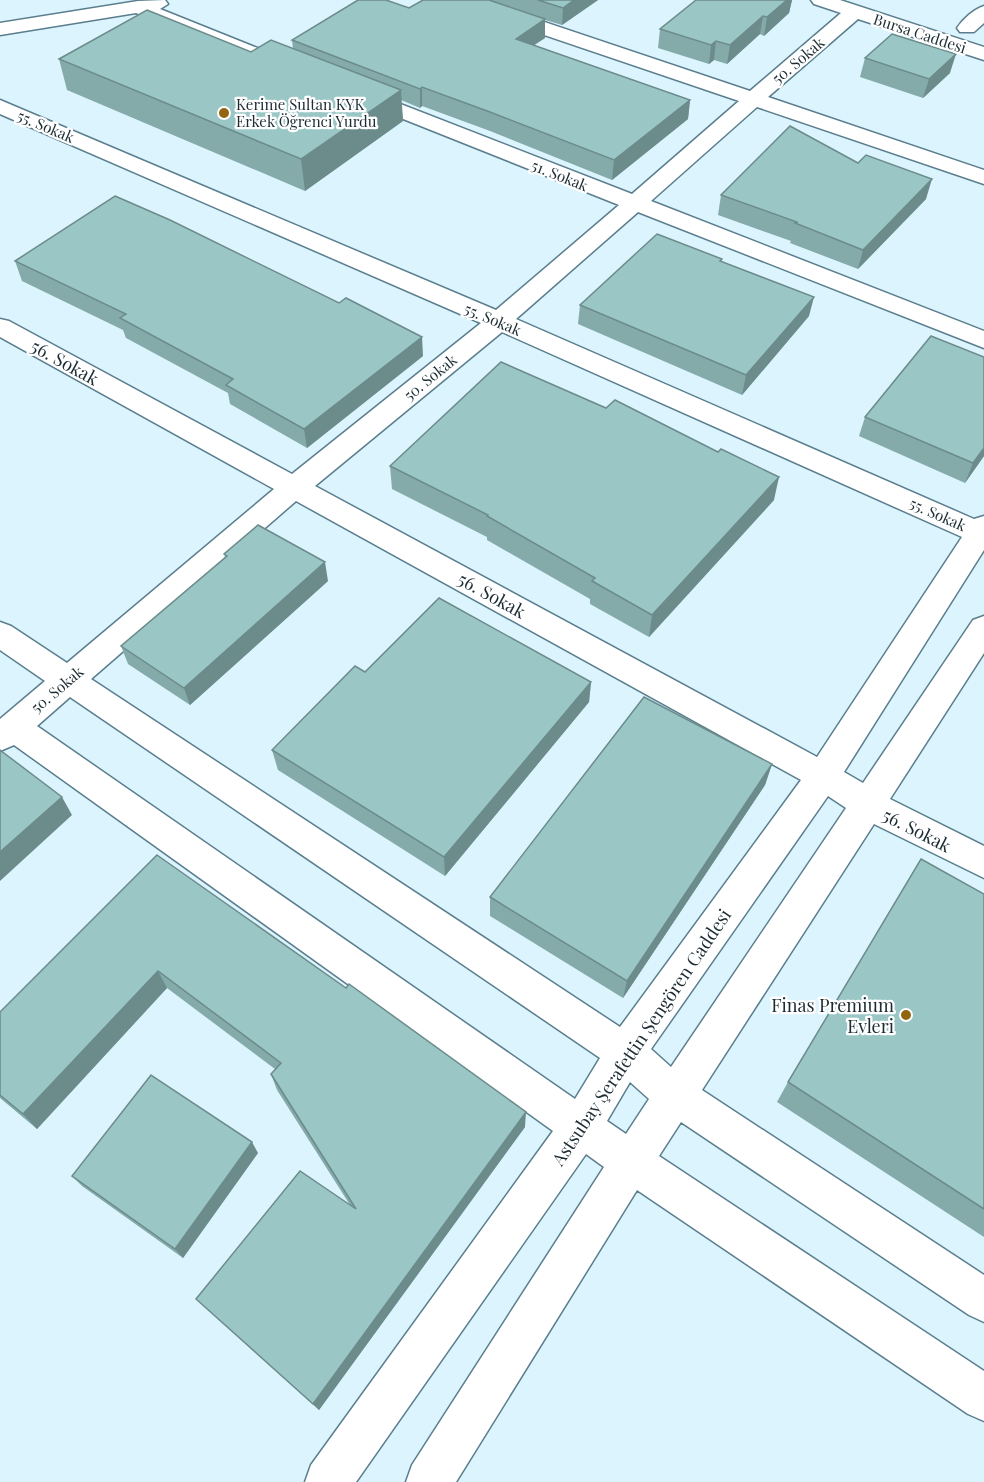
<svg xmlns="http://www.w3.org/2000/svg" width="984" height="1482" font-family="'Playfair Display',serif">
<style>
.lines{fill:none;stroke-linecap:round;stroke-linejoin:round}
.street-casing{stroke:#5a7e8d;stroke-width:3}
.street{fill:#fff;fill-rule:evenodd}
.wall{fill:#84abaa}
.shaded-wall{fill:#6c8b8b}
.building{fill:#9ac7c6;stroke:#6c8b8b;stroke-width:1.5}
.poi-dot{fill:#926511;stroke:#fff;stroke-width:2}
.labels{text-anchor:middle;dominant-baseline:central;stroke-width:4.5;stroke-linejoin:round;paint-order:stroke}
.far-street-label{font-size:15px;fill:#1c2c32;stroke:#fff}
.far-poi-label{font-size:15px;fill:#1c2c32;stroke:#fff;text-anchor:start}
.street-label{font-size:18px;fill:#1c2c32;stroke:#fff}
.poi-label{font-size:18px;fill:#1c2c32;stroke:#fff;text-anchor:end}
</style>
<rect width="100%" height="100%" fill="#dcf4fe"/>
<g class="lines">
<g class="street-casing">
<g id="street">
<path d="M 165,0 L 168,4 L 160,9 L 300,65 L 303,69 L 300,73 L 286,73 L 136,13 L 0,35 L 0,23 L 138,1 Z"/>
<path d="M 450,0 L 479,0 L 750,91 L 841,13 L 814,4 L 811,0 L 840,0 L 984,47 L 984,60 L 858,19 L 768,97 L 984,170 L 984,184 L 757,107 L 651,201 L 984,331 L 984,348 L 638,212 L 516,319 L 974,519 L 984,516 L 984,550 L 844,772 L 863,783 L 973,620 L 984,616 L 984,653 L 890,799 L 984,846 L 984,878 L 874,824 L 702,1090 L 984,1275 L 984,1322 L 969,1315 L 681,1122 L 659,1156 L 984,1371 L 984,1421 L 968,1414 L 637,1190 L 456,1482 L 406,1482 L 412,1465 L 604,1167 L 586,1154 L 356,1482 L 305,1482 L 311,1465 L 553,1131 L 14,745 L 0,751 L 0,719 L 45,681 L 0,650 L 0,622 L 11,626 L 67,663 L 274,489 L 0,337 L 0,319 L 9,321 L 292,474 L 481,323 L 0,114 L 0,100 L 496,310 L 619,205 L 353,99 L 350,95 L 353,91 L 360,89 L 367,91 L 632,194 L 739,101 L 453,4 ZM 502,332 L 962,537 L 817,757 L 315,486 ZM 296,501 L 801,780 L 620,1027 L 91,679 ZM 70,697 L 600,1058 L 575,1099 L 37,726 ZM 828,796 L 846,808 L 671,1067 L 651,1049 ZM 630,1082 L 649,1099 L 626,1134 L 607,1121 Z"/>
<path d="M 984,6 L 984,23 L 974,32 L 960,32 L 957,28 C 963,19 974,9 984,6 Z"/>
</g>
</g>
<use href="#street" class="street"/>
</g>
<g class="wall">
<path d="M 423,0 L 598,0 L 562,25 L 545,20 L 545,38 L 533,45 L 690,100 L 688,119 L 612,180 L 490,131 L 422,106 L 420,108 L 401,100 L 403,121 L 305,191 L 67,90 L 59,59 L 251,52 L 293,49 L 292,40 L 409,8 Z"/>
<path d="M 696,0 L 792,0 L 789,13 L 764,36 L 760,34 L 727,64 L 714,60 L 709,64 L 658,48 L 660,29 Z"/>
<path d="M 865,58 L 950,73 L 923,98 L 860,77 Z"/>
<path d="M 858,163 L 926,199 L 858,269 L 790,243 L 791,241 L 718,215 L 721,195 Z"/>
<path d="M 15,261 L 423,356 L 307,448 L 230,404 L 228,393 L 126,338 L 123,330 L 22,281 Z"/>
<path d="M 721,261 L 809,316 L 742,395 L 578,324 L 580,305 Z"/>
<path d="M 984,357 L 984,456 L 965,483 L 859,436 L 865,417 Z"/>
<path d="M 390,466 L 774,500 L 649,637 L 590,604 L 590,599 L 487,540 L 487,537 L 392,489 Z"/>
<path d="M 224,554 L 328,581 L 190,705 L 128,664 L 121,646 L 225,557 Z"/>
<path d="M 365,672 L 591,682 L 589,702 L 445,876 L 278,770 L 272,750 Z"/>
<path d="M 772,764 L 765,785 L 623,998 L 490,916 L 490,897 Z"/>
<path d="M 157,855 L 525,1127 L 319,1410 L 196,1299 L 350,1205 L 277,1090 L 271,1074 L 275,1069 L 167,988 L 37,1129 L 0,1098 L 0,1012 Z"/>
<path d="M 984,894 L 984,1237 L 777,1102 L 788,1082 Z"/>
<path d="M 258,1153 L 183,1258 L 82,1186 L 72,1176 Z"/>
</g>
<g class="shaded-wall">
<path d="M 574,0 L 598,0 L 562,25 L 563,8 Z"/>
<path d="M 787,0 L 792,0 L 789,13 L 764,36 L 767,17 Z"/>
<path d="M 763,16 L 760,34 L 727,64 L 730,45 Z"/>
<path d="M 545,19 L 545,38 L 515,58 L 516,39 Z"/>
<path d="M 716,41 L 714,60 L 709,64 L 711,45 Z"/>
<path d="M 956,54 L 950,73 L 923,98 L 929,79 Z"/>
<path d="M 422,87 L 422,106 L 420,108 L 420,89 Z"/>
<path d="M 401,90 L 403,121 L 305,191 L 301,159 Z"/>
<path d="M 690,100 L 688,119 L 612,180 L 614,160 Z"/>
<path d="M 932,179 L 926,199 L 858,269 L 863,250 Z"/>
<path d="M 814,297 L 809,316 L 742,395 L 746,375 Z"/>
<path d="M 422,337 L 423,356 L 307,448 L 304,429 Z"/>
<path d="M 984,448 L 984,456 L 965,483 L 973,463 Z"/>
<path d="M 779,477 L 774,500 L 649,637 L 652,615 Z"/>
<path d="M 325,562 L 328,581 L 190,705 L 184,688 Z"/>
<path d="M 591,682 L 589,702 L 445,876 L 444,857 Z"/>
<path d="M 772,764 L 765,785 L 623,998 L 627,981 Z"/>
<path d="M 62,797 L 72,815 L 0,881 L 0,852 Z"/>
<path d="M 158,971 L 167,988 L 37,1129 L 23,1114 Z"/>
<path d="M 526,1112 L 525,1127 L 319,1410 L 313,1404 Z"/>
<path d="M 252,1142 L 258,1153 L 183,1258 L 175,1249 Z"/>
</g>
<g class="building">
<path d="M 358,0 L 386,0 L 409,8 L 423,0 L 489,0 L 545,19 L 516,39 L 690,100 L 614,160 L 490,112 L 422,87 L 420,89 L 292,40 Z"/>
<path d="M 538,0 L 574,0 L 563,8 Z"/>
<path d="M 696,0 L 787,0 L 767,17 L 763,16 L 730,45 L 716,41 L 711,45 L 660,29 Z"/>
<path d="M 147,10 L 251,52 L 271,40 L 401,90 L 301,159 L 59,59 Z"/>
<path d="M 892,34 L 956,54 L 929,79 L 865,58 Z"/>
<path d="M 790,126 L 858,163 L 866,155 L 932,179 L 863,250 L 795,223 L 797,222 L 721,195 Z"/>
<path d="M 115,196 L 170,220 L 339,303 L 346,298 L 422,337 L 304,429 L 226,385 L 233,379 L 120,318 L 126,314 L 15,261 Z"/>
<path d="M 657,234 L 722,259 L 720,261 L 814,297 L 746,375 L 580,305 Z"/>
<path d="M 931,336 L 984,357 L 984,448 L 973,463 L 865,417 Z"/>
<path d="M 501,362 L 606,408 L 615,400 L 718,452 L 721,449 L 779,477 L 652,615 L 592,581 L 595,578 L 487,516 L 488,515 L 390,466 Z"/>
<path d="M 258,525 L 325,562 L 184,688 L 121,646 L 227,556 L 224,554 Z"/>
<path d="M 439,598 L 591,682 L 444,857 L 272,750 L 355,666 L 365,672 Z"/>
<path d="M 644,697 L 772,764 L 627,981 L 490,897 Z"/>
<path d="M 0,750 L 62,797 L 0,852 Z"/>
<path d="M 157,855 L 346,988 L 349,984 L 526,1112 L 313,1404 L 196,1299 L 300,1171 L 356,1209 L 271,1074 L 281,1063 L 158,971 L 23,1114 L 0,1095 L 0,1012 Z"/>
<path d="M 921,859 L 984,894 L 984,1209 L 788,1082 Z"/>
<path d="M 151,1075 L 252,1142 L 175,1249 L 72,1176 Z"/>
</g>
<g class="poi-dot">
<circle cx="224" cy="113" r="6"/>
<circle cx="906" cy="1015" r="6"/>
</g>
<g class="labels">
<g class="far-street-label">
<text transform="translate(920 33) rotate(18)">Bursa Caddesi</text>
<text transform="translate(798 60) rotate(-40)">50. Sokak</text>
<text transform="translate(46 126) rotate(23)">55. Sokak</text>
<text transform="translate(560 175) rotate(22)">51. Sokak</text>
<text transform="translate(493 319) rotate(23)">55. Sokak</text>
<text transform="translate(430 377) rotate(-39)">50. Sokak</text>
<text transform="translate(938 514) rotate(24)">55. Sokak</text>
<text transform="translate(57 689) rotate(-40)">50. Sokak</text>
</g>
<g class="far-poi-label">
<text x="236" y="104">Kerime Sultan KYK<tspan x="236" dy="17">Erkek Öğrenci Yurdu</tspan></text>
</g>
<g class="street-label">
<text transform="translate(65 362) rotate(29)">56. Sokak</text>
<text transform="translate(492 595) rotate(29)">56. Sokak</text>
<text transform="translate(917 830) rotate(27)">56. Sokak</text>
<text transform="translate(641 1037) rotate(-56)">Astsubay Şerafettin Şengören Caddesi</text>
</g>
<g class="poi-label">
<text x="894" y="1005">Finas Premium<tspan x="894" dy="21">Evleri</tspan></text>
</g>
</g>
</svg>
